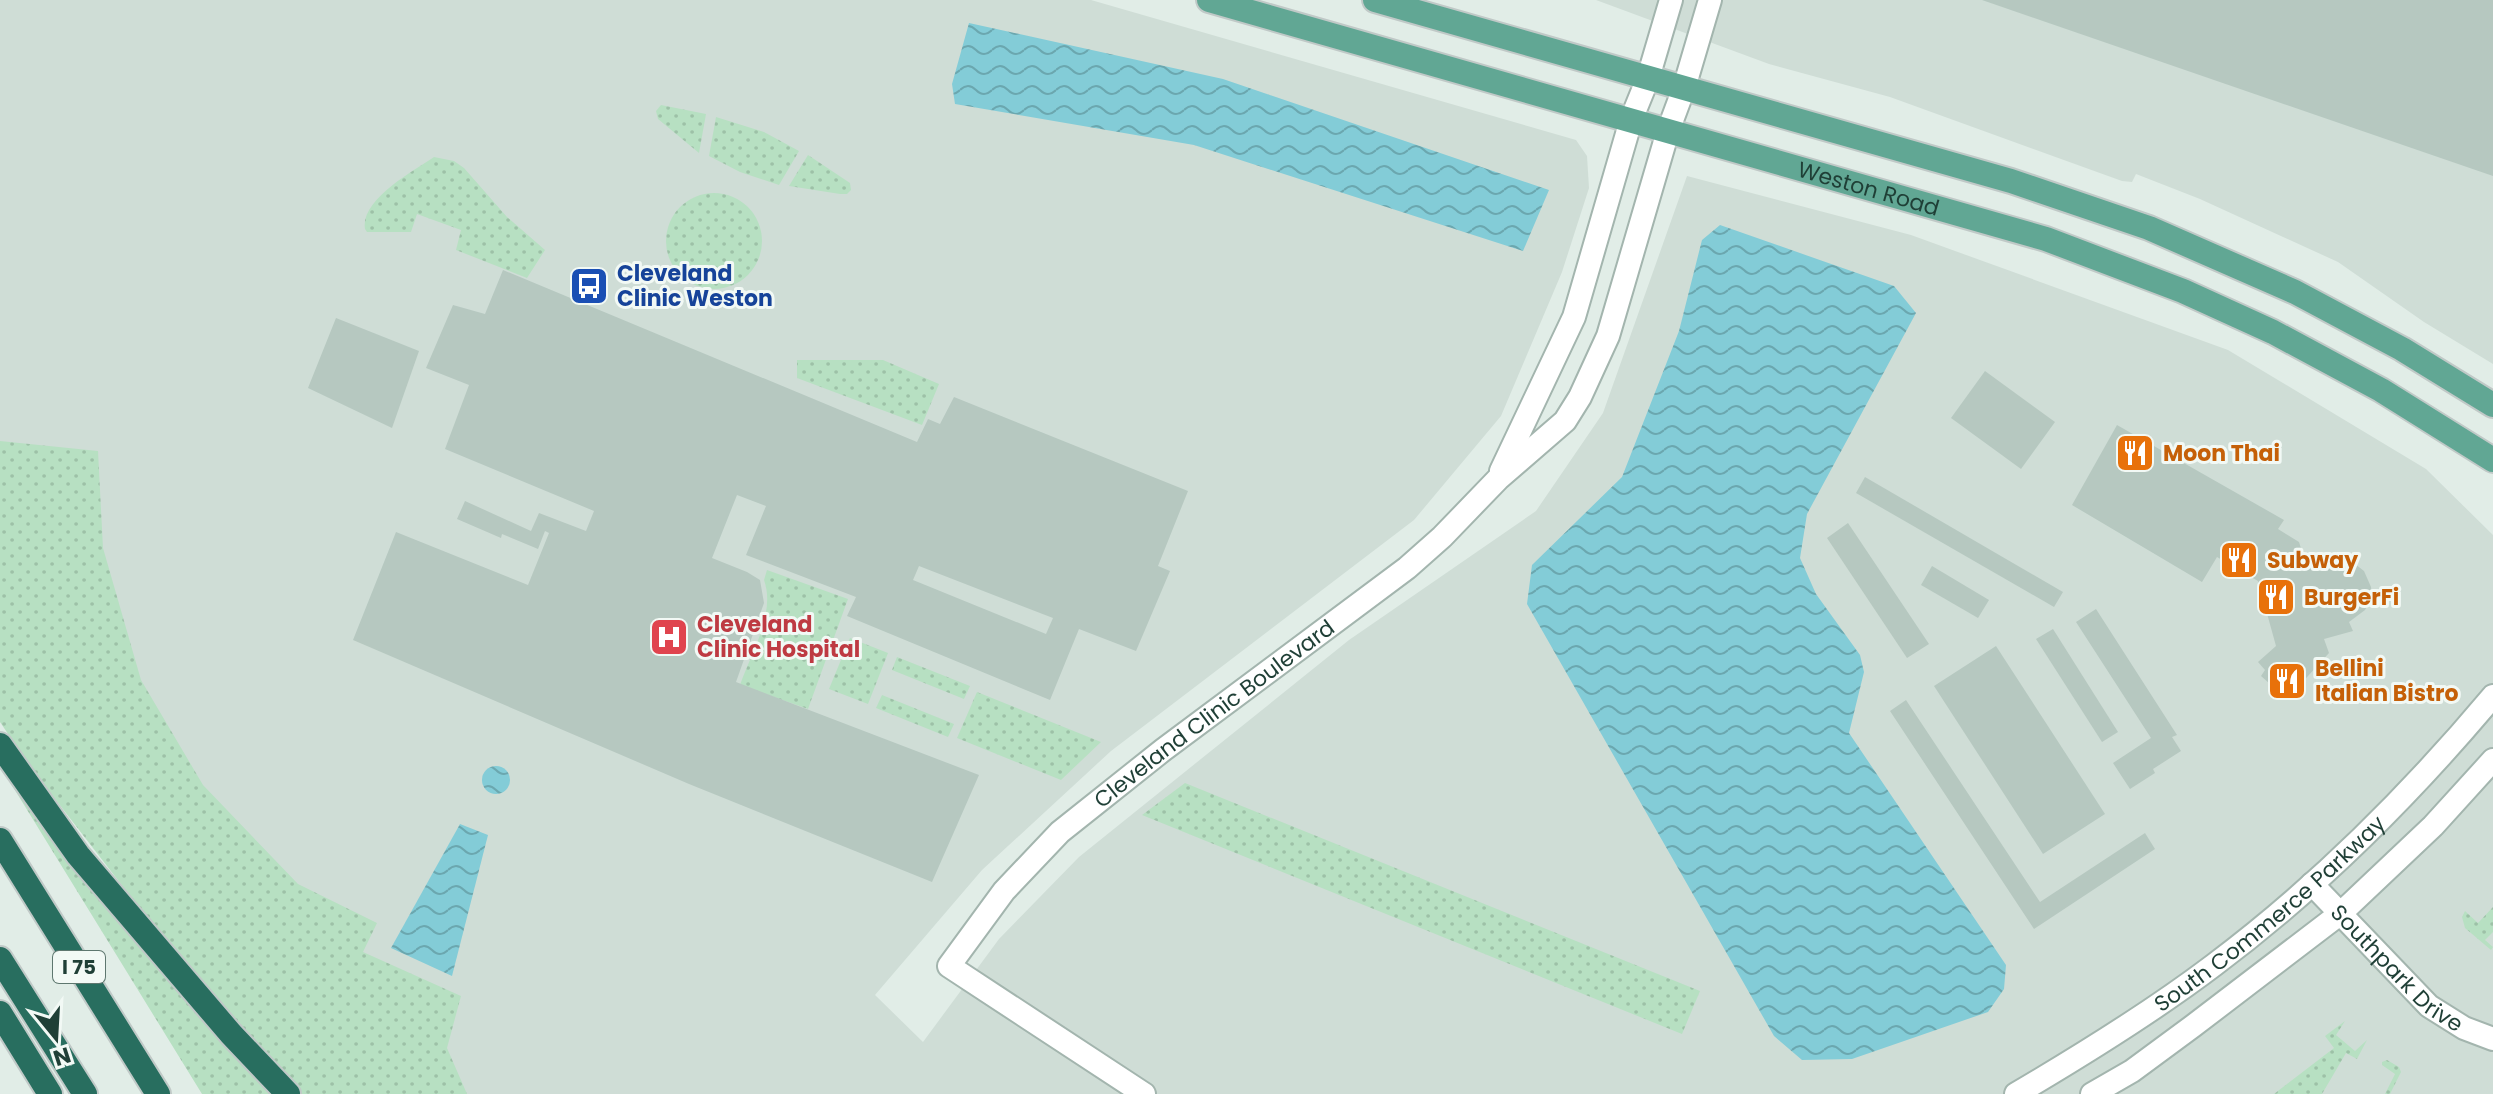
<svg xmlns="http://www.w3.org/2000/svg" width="2493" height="1094" font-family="Poppins,sans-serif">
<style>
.built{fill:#cfddd6}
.grass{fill:url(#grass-dots)}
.water{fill:url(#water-waves)}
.building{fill:#b6c8c0;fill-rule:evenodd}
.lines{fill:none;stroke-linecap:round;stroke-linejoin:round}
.minor-casing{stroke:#a3b5ae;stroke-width:26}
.major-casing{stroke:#c0c9c7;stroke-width:28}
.highway-casing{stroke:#c0c9c7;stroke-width:28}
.minor{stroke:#fff;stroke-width:22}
.major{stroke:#61a794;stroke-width:24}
.highway{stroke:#286e5f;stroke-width:24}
.labels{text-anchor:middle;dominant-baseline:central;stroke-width:6;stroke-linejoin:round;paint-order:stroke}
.shield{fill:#f2f9f5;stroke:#5e776f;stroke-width:2}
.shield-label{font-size:20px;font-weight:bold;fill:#1f3f36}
.street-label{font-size:22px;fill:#1f3f36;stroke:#f2f9f5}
.transit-label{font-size:22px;font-weight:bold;fill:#164399;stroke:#f2f9f5;text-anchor:start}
.food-label{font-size:22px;font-weight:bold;fill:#c56008;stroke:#f2f9f5;text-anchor:start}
.health-label{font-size:22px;font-weight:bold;fill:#be3a42;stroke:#f2f9f5;text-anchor:start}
</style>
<defs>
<pattern id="grass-dots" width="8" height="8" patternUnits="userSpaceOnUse" patternTransform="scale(2)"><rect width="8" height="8" fill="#b7e0c2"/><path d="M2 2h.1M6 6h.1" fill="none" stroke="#9dc1a7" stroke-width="1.8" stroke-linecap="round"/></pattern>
<pattern id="water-waves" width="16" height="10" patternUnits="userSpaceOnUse" patternTransform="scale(2)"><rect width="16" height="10" fill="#83ccd7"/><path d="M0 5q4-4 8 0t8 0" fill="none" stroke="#6ba7af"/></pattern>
</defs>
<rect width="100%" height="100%" fill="#e1ede7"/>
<g class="built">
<path d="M 0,0 L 1091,0 L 1576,140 L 1587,156 L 1589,188 L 1562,272 L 1501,416 L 1414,520 L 1111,751 L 982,870 L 875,995 L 923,1042 L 999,939 L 1079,857 L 1349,640 L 1536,511 L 1603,413 L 1687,176 L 1911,235 L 2228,350 L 2426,469 L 2493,535 L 2493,1094 L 465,1094 L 173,776 L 0,523 Z"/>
<path d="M 1596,0 L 2493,0 L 2493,364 L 2424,322 L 2338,262 L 2200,199 L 2136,174 L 2132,182 L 2122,181 L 1890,97 L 1769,64 Z"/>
</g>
<g class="grass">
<path d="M 661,105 L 706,114 L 699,153 L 658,119 L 656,111 Z"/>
<path d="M 716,117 L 764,132 L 799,151 L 779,185 L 740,172 L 709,156 Z"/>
<path d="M 808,155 L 850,183 L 851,190 L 847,194 L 840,194 L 789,186 Z"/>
<path d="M 434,157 L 454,161 L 464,168 L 507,217 L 545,250 L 527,278 L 456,250 L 461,230 L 417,214 L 411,232 L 367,232 L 365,229 C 360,200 413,171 434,157 Z"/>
<circle cx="714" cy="241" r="48"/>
<path d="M 797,360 L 883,360 L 939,384 L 922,425 L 797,378 Z"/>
<path d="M 0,441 L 98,451 L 103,548 L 141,680 L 203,785 L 298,884 L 377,923 L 363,952 L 461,996 L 447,1048 L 467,1094 L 302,1094 L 276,1068 L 141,910 L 31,768 L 0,722 Z"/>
<path d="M 767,570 L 848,599 L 808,709 L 740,685 C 751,653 776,613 764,580 Z"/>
<path d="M 850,638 L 888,653 L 868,704 L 829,689 Z"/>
<path d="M 897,657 L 970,686 L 964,699 L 892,670 Z"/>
<path d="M 977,692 L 1101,742 L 1061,780 L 957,738 Z"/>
<path d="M 882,695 L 954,724 L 948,737 L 876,708 Z"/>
<path d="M 5,774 L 204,1020 L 274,1094 L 202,1094 Z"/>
<path d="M 1185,783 L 1700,991 L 1682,1034 L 1142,815 Z"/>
<path d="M 2493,907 L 2493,932 L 2485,940 L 2493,947 L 2491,950 L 2465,928 L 2462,917 L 2465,911 L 2478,923 Z"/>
<path d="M 2345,1021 L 2336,1035 L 2355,1051 L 2367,1040 L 2357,1059 L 2346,1053 L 2322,1094 L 2274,1094 L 2334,1048 L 2325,1036 Z"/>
<path d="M 2387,1060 L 2399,1067 L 2401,1072 L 2390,1094 L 2385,1094 L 2395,1074 L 2382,1065 L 2382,1062 Z"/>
</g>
<g class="water">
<path d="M 969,23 L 1223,79 L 1549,190 L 1523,251 L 1194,145 L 955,104 L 952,84 Z"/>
<path d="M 1720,225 L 1894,286 L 1916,313 L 1807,514 L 1800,558 L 1816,594 L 1860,655 L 1864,672 L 1849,733 L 2006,965 L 2004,989 L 1988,1012 L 1852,1059 L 1802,1060 L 1774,1036 L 1527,604 L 1532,565 L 1622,477 L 1679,331 L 1702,240 Z"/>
<circle cx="496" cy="780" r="14"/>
<path d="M 460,824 L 488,835 L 452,976 L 391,948 Z"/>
</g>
<g class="building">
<path d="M 1982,0 L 2493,0 L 2493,176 Z"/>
<path d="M 503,270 L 917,442 L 928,419 L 940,424 L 954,397 L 1188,491 L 1158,566 L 1170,571 L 1136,651 L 1079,629 L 1050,700 L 847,616 L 856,597 L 746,555 L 766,506 L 737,495 L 712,558 L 747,572 L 760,580 L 764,603 L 736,682 L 979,775 L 932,882 L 689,784 L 353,640 L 396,532 L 528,585 L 549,533 L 545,531 L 538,549 L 502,534 L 501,538 L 457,519 L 465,501 L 531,531 L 539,513 L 586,531 L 594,511 L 445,449 L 469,385 L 426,368 L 453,305 L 485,314 ZM 919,566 L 1053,618 L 1046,634 L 913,580 Z"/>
<path d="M 336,318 L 419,351 L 392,428 L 308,388 Z"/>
<path d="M 1985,371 L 2055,422 L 2021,469 L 1951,418 Z"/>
<path d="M 2117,425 L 2284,520 L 2278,529 L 2299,542 L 2305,561 L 2332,553 L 2335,565 L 2355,564 L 2364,571 L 2371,587 L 2372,598 L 2365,610 L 2349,622 L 2353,631 L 2324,639 L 2329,653 L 2287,699 L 2261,676 L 2265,670 L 2258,662 L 2276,646 L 2258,581 L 2217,557 L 2202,582 L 2072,505 Z"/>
<path d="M 1865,477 L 2063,592 L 2054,607 L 1856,493 Z"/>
<path d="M 1848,523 L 1929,644 L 1907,658 L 1827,538 Z"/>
<path d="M 1932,566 L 1989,600 L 1978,618 L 1921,585 Z"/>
<path d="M 2096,609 L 2177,735 L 2172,737 L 2181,751 L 2153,769 L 2155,773 L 2130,789 L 2113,763 L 2151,738 L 2076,622 Z"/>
<path d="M 2053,629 L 2118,732 L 2102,742 L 2036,639 Z"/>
<path d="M 1996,646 L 2105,814 L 2043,854 L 1934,686 Z"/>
<path d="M 1906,700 L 2040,902 L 2145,833 L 2155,849 L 2034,929 L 1890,711 Z"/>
</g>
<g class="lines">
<g class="minor-casing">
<g id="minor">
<path d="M 1501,471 L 1574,317 L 1631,120 L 1648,78 L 1671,0"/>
<path id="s1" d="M 2312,884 L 2429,1006 L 2464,1028 L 2493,1039"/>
<path id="s2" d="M 1144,1094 L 949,966 L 1004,891 L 1060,832 L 1163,750 L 1407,568 L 1442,537 L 1498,479 L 1565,421 L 1580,397 L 1608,336 L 1668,131 L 1684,88 L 1710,0"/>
<path id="s3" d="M 2016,1094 C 2084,1054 2152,1012 2214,965 C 2318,887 2410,795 2493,696"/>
<path d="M 2092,1094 L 2132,1071 L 2193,1026 L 2341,913 L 2433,826 L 2493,760"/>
</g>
</g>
<g class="major-casing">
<g id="major">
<path id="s4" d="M 1209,0 L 2046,239 L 2183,291 L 2273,332 L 2381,390 L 2493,460"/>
<path d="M 1375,0 L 2011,181 L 2149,228 L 2295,292 L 2402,349 L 2493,405"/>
</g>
</g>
<g class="highway-casing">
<g id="highway">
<path d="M 0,745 L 78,855 L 231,1034 L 288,1094"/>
<path d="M 0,840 L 158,1094"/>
<path d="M 0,959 L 85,1094"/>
<path d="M 0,1013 L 50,1094"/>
</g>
</g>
<use href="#minor" class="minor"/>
<use href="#major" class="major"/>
<use href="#highway" class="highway"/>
</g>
<defs>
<g id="bus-square" transform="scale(2)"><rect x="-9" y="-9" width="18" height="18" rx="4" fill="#1a4fb4" stroke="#f2f9f5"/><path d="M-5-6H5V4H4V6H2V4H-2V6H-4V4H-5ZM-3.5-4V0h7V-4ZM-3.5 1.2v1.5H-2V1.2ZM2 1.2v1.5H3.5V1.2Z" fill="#fff"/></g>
<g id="restaurant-square" transform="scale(2)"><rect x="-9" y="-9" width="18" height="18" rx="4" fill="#e8710a" stroke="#f2f9f5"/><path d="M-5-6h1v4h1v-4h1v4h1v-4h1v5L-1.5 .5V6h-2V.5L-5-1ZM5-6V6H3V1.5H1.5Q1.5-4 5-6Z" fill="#fff"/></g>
<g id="hospital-square" transform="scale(2)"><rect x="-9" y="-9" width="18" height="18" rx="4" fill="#e0444e" stroke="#f2f9f5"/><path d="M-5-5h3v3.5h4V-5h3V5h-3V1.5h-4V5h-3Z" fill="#fff"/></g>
</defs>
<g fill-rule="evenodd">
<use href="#bus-square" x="589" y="286"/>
<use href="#restaurant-square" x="2135" y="453"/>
<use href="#restaurant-square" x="2239" y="560"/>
<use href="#restaurant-square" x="2276" y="597"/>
<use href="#hospital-square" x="669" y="637"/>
<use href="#restaurant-square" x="2287" y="681"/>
</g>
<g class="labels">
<rect class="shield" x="53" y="951" width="52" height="32" rx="6"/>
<g class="shield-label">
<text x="79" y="967">I 75</text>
</g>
<g class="street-label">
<text stroke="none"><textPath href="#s4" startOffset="686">Weston Road</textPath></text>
<text stroke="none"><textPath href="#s2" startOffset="602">Cleveland Clinic Boulevard</textPath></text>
<text stroke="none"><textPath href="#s3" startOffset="312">South Commerce Parkway</textPath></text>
<text stroke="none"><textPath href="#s1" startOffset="120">Southpark Drive</textPath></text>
</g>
<g class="transit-label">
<text x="617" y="273">Cleveland<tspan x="617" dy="25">Clinic Weston</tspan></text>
</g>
<g class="food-label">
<text x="2163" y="453">Moon Thai</text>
<text x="2267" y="560">Subway</text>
<text x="2304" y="597">BurgerFi</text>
<text x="2315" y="668">Bellini<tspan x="2315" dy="25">Italian Bistro</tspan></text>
</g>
<g class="health-label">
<text x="697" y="624">Cleveland<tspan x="697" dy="25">Clinic Hospital</tspan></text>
</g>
</g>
<g transform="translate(56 1038) rotate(162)" stroke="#f2f9f5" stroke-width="6" paint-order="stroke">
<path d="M0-6L14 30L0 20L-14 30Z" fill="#1f3f36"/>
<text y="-12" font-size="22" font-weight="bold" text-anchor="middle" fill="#1f3f36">N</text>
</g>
</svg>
